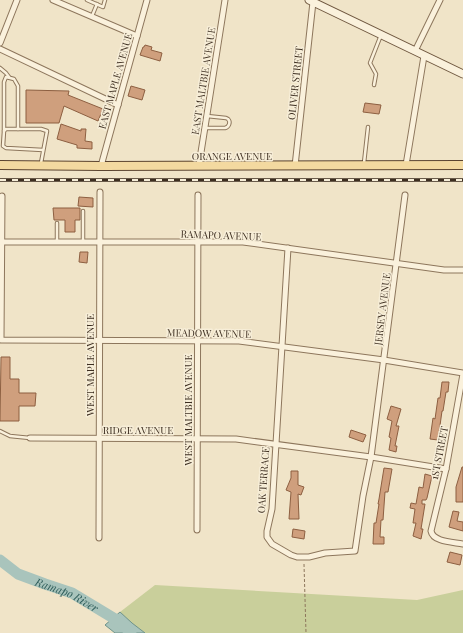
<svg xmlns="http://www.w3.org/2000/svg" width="463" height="633" font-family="'Playfair Display',serif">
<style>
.green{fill:#c9cf9b}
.water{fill:#a9c4bc;stroke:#6f938a}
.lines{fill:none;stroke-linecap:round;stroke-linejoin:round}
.river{stroke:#a9c4bc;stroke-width:11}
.building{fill:#cf9f7d;stroke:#8d5f41}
.lane-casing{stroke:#8d765c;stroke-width:4.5}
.street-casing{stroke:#8d765c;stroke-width:7}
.secondary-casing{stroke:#6f573f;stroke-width:9}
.primary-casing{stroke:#5b4430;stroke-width:10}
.path{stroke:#8d765c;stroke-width:1;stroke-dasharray:3 2;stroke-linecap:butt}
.lane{stroke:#faf1dc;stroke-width:2.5}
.street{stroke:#faf1dc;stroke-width:5}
.secondary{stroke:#faf1dc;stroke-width:7}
.primary{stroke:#f3d9a0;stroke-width:8}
.rail-casing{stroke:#3d2e20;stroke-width:3.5}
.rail{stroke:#f7eed8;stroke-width:2;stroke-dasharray:6;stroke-linecap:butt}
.labels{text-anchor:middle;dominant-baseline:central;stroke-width:3;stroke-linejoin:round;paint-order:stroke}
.street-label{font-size:10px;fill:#3d2e20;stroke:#f7eed8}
.water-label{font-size:11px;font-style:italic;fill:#2f5d5a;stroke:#f7eed8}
</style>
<rect width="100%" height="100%" fill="#f0e4c8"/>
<path class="green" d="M 155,585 L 417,600 L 463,590 L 463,633 L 145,633 L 131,623 L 120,612 Z"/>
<path class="water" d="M 120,612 L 132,623 L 145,633 L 115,633 L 105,625 Z"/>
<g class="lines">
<path class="river" id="s1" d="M 0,560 L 18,574 L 45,584 L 72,593 L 120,622 L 131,633"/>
</g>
<g class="building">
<path d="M 145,45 L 152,47 L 151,50 L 162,53 L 160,61 L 140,55 L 143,47 L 144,47 Z"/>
<path d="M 131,86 L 145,90 L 142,100 L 128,96 Z"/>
<path d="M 26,90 L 69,91 L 68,95 L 103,109 L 98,121 L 64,106 L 59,123 L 26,123 Z"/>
<path d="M 365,103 L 381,105 L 379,114 L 363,112 Z"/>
<path d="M 61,124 L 81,131 L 81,129 L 86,129 L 85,141 L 92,142 L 92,149 L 77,148 L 77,145 L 57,139 Z"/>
<path d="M 79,197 L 93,198 L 93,207 L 78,206 Z"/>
<path d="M 53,208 L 80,208 L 80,220 L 75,220 L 75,232 L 65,232 L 65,220 L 54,220 Z"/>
<path d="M 80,252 L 88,252 L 87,263 L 79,262 Z"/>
<path d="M 1,357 L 10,357 L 10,379 L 19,379 L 19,393 L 36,393 L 35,406 L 19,406 L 19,421 L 0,421 Z"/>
<path d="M 442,382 L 449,382 L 448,392 L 446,392 L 443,411 L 442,411 L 438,440 L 430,439 L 433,418 L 435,419 L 438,398 L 440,398 Z"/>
<path d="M 391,406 L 401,409 L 396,426 L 399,426 L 395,446 L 397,446 L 396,452 L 389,450 L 391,438 L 389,437 L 392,421 L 387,419 Z"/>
<path d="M 351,430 L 366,435 L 363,442 L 349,437 Z"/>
<path d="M 462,467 L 463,467 L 463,502 L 456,502 L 456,487 Z"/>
<path d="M 384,468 L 392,469 L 388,492 L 385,492 L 383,520 L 381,520 L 380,537 L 384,537 L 384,544 L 373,544 L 374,523 L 376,523 L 379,504 L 378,504 L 379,499 Z"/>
<path d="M 291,471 L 298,471 L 298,485 L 304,487 L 301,495 L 298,494 L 299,519 L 289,519 L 291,492 L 286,490 L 291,478 Z"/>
<path d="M 425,474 L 432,476 L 427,498 L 426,500 L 422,500 L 422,504 L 425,504 L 421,529 L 423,529 L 421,539 L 413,536 L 416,523 L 413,523 L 415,509 L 410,508 L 411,503 L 416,504 L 419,487 L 423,488 Z"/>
<path d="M 453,511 L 459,512 L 457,521 L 463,522 L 463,531 L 449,527 Z"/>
<path d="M 293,529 L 305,531 L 304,539 L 292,537 Z"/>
<path d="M 450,552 L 462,555 L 460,565 L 447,562 Z"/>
</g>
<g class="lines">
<g class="lane-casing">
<g id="lane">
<path d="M 87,0 L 103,7 L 105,0"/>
<path d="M 92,16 L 97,4"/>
<path d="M 0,68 L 6,73 L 9,77"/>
<path d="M 374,85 L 376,74 L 370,63 L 381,35"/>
<path d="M 206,128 L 225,128 C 229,127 231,122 228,119 L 226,118 L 207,116"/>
<path d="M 4,131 L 4,82 L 6,77 L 14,79 L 18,86 L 18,129"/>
<path d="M 41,163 L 47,131 L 41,129 L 6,129 L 4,131 L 3,146 L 6,148 L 43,150"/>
<path d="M 364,163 L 368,127"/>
<path d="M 57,241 L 57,223"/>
<path d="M 83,241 L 83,211"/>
<path d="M 0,431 L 10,436 L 30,438"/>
</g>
</g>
<g class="street-casing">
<g id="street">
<path d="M 53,0 L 137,36"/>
<path d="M 0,43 L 17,0"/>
<path d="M 0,49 L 118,105"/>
<path d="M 415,51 L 440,0"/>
<path d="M 199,165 L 225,0"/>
<path d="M 406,165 L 424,56"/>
<path d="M 101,166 L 147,0"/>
<path d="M 295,166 L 313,2"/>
<path d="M 2,196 L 1,340 L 239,341 L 384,360 L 463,373"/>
<path d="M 0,242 L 243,242 L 444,270 L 463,270"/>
<path d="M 288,248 L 272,509 L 267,531 L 267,537 L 272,544 L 291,555 L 297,557 L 309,557 L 325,553 L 355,551 L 363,496 L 371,457 L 405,195"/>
<path d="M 463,374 L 446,469 L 431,531 C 433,542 453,542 463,544"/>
<path d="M 30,438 L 236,439 L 371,457 L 446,469"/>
<path d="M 197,530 L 198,195"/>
<path d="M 99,538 L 100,192"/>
</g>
</g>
<g class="secondary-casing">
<path id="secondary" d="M 309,0 L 463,74"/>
</g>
<g class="primary-casing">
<path id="primary" d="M 0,165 L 101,166 L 463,165"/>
</g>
<path class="path" d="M 304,564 L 306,633"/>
<use href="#lane" class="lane"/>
<use href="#street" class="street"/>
<use href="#secondary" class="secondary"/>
<use href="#primary" class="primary"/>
<g class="rail-casing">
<path id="rail" d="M 0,180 L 463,180"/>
</g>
<use href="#rail" class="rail"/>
</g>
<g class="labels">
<g class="street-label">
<text transform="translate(115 81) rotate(-74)">EAST MAPLE AVENUE</text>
<text transform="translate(203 81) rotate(-81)">EAST MALTBIE AVENUE</text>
<text transform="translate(295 83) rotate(-84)">OLIVER STREET</text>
<text x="232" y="156">ORANGE AVENUE</text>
<text transform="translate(221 235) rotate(2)">RAMAPO AVENUE</text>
<text transform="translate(382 309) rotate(-83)">JERSEY AVENUE</text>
<text transform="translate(209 333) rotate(1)">MEADOW AVENUE</text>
<text transform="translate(90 365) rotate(-90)">WEST MAPLE AVENUE</text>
<text transform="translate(188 410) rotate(-90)">WEST MALTBIE AVENUE</text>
<text x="138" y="430">RIDGE AVENUE</text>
<text transform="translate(439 453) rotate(-79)">1ST STREET</text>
<text transform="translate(263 480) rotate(-86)">OAK TERRACE</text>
</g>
<g class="water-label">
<text stroke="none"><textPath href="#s1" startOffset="76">Ramapo River</textPath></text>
</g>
</g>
</svg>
